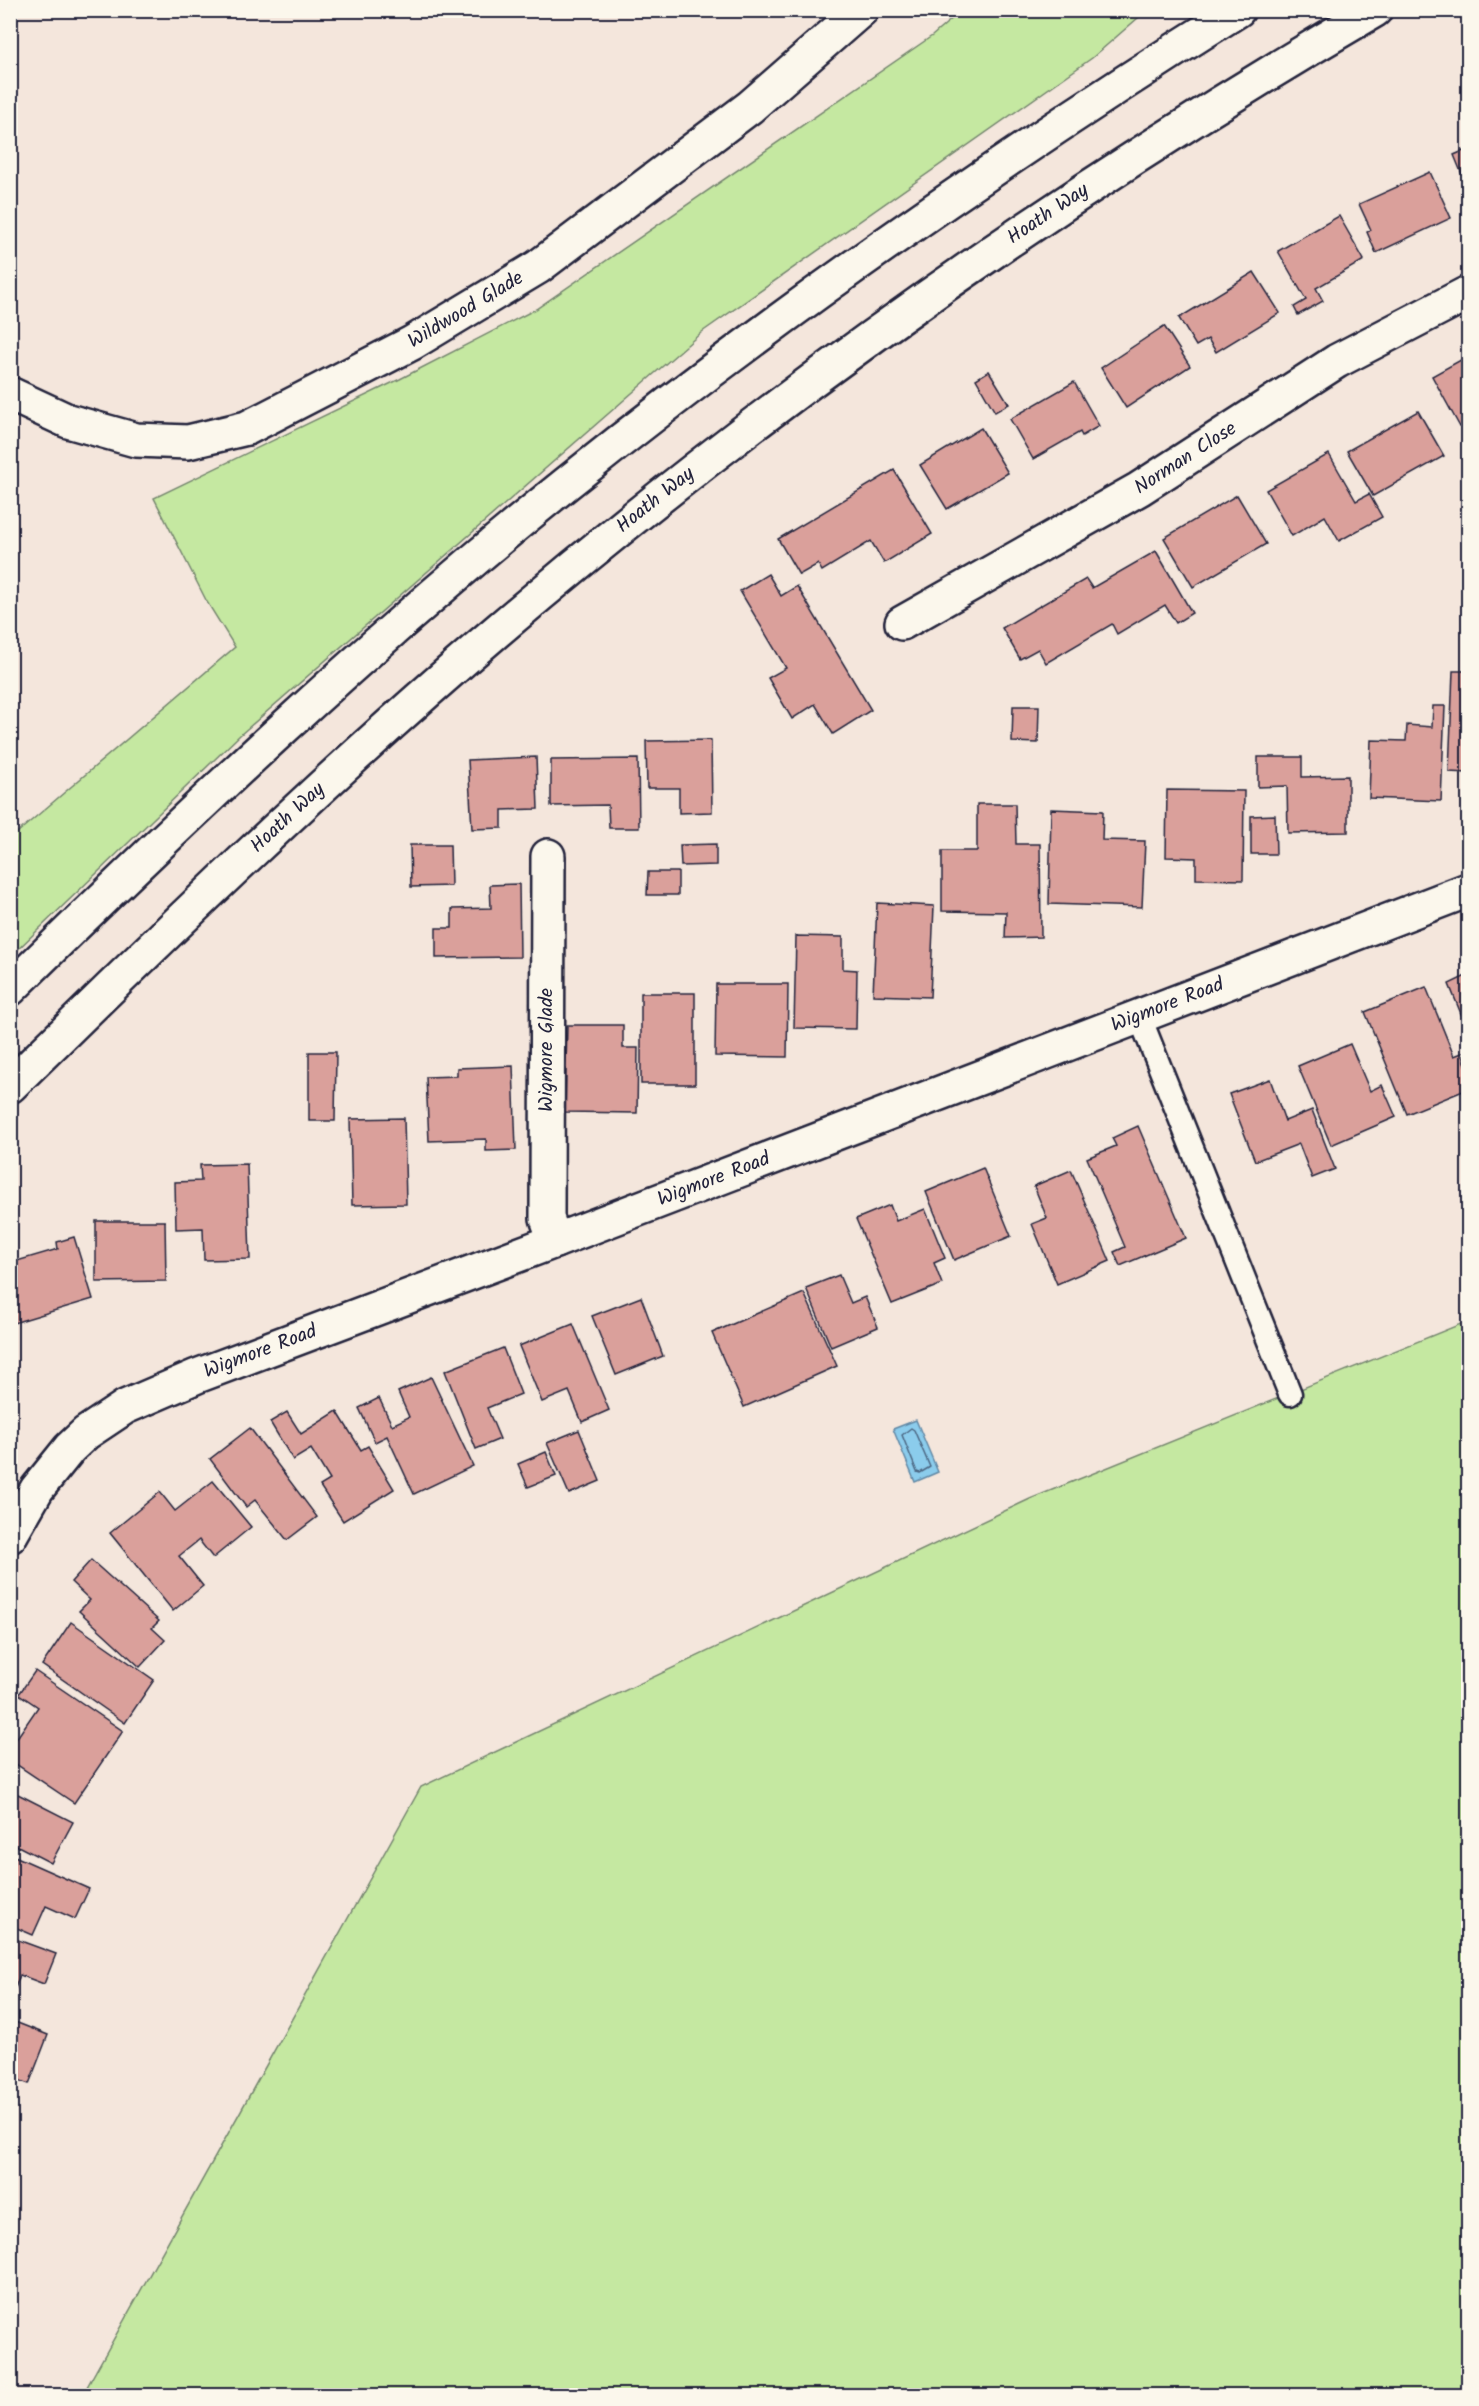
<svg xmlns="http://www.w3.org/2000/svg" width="1479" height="2406" font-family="Kalam,sans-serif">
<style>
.green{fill:#c5e8a1;stroke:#74856e;stroke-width:1.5}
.water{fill:#8bccec;stroke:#6188a5;stroke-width:1.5}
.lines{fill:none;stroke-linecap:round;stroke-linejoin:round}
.shore{stroke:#4c6682;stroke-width:1.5}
.building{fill:#daa09b;stroke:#22223b;stroke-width:1.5}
.lane-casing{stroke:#22223b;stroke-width:27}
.street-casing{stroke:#22223b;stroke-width:38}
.primary-casing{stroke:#22223b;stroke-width:38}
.lane{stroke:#fbf7ec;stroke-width:22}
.street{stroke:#fbf7ec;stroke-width:33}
.primary{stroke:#fbf7ec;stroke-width:33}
.labels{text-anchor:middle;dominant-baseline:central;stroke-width:4.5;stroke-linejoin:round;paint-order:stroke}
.street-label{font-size:20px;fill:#22223b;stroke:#fbf7ec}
</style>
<rect width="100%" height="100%" fill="#f4e6dc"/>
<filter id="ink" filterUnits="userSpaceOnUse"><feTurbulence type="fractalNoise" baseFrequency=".0167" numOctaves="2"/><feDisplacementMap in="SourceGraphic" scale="12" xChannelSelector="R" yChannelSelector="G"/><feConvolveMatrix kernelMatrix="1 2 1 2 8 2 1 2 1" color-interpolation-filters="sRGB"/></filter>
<g filter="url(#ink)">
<g class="green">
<path d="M 962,10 L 1146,11 L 1092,58 L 702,332 L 240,735 L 11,956 L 11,838 L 235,647 L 207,602 L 154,498 L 400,379 L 536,309 L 932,36 Z"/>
<path d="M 1468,1321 L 1468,2395 L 82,2396 L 421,1787 L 1030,1499 Z"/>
</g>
<path class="water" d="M 916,1420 L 938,1472 L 915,1482 L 893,1429 Z"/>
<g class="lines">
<path class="shore" d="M 911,1428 L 914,1430 L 930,1467 L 920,1473 L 917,1472 L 902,1435 Z"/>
</g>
<g class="building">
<path d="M 1468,149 L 1468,189 L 1454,155 Z"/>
<path d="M 1430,172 L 1451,218 L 1376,253 L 1367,232 L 1371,230 L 1359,204 Z"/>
<path d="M 1339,216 L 1364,260 L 1316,288 L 1323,301 L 1298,315 L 1294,307 L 1306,300 L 1278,251 Z"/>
<path d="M 1254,272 L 1280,313 L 1216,352 L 1208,339 L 1196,346 L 1179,318 Z"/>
<path d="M 1164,326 L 1190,366 L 1126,408 L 1101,368 Z"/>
<path d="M 1468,356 L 1468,422 L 1460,427 L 1432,376 Z"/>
<path d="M 989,371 L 1009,404 L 995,412 L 976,379 Z"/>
<path d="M 1074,382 L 1099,426 L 1082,436 L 1080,432 L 1033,459 L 1010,419 Z"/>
<path d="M 1418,411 L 1444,456 L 1373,496 L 1347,451 Z"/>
<path d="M 981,428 L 1008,473 L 947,509 L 920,465 Z"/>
<path d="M 1329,454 L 1356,501 L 1369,494 L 1382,517 L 1339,541 L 1325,516 L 1292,536 L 1266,490 Z"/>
<path d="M 894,470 L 932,534 L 884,563 L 871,541 L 822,571 L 818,564 L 799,575 L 778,539 Z"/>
<path d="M 1237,495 L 1266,544 L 1193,587 L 1164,538 Z"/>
<path d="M 1156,551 L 1192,613 L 1176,623 L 1165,605 L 1117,634 L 1112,624 L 1046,663 L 1038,649 L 1020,659 L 1002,628 L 1086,579 L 1092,588 Z"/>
<path d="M 768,574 L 781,596 L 797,586 L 871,710 L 833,734 L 815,704 L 792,719 L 768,678 L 786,668 L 740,591 Z"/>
<path d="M 1453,671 L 1468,671 L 1468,773 L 1449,772 Z"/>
<path d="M 1013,706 L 1039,706 L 1038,743 L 1012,742 Z"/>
<path d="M 1433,706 L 1445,706 L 1441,801 L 1369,798 L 1371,740 L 1406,741 L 1407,725 L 1432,727 Z"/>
<path d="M 711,740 L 712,812 L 679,813 L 679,788 L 647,788 L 646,741 Z"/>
<path d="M 536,757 L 538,809 L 502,810 L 502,828 L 472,829 L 468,760 Z"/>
<path d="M 1258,757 L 1302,757 L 1302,777 L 1348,776 L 1348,832 L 1288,833 L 1287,786 L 1258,787 Z"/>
<path d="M 638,759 L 639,828 L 609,828 L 608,805 L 551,806 L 551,760 Z"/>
<path d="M 1167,790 L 1244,791 L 1243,880 L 1196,879 L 1196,858 L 1166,857 Z"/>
<path d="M 977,804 L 1015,804 L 1016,844 L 1040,844 L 1041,937 L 1005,938 L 1006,912 L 942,911 L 942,851 L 977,851 Z"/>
<path d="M 1051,809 L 1103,811 L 1102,840 L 1145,841 L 1142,907 L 1049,904 Z"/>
<path d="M 1275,815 L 1276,854 L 1251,854 L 1251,816 Z"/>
<path d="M 716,844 L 716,865 L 681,866 L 680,845 Z"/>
<path d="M 410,845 L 450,845 L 451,886 L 411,887 Z"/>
<path d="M 648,872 L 678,872 L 678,895 L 647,895 Z"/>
<path d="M 519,884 L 520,957 L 436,958 L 436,928 L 452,928 L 452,909 L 491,908 L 490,885 Z"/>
<path d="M 877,903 L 934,906 L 930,997 L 873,995 Z"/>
<path d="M 796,936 L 843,937 L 843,969 L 857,970 L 856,1029 L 794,1028 Z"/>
<path d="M 1468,975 L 1468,1031 L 1449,984 Z"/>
<path d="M 716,984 L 788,984 L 787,1057 L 715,1056 Z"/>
<path d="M 1426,987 L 1454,1056 L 1462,1053 L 1468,1070 L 1468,1089 L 1407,1114 L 1365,1012 Z"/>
<rect x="641" y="993" width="54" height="91"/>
<path d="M 567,1025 L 623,1025 L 623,1048 L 638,1048 L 637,1113 L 565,1112 Z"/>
<path d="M 1350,1044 L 1370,1091 L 1382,1085 L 1396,1117 L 1331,1145 L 1298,1066 Z"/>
<path d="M 309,1052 L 336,1052 L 335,1121 L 309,1121 Z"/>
<path d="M 513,1066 L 516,1150 L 486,1151 L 486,1139 L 429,1141 L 426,1077 L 457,1076 L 457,1068 Z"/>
<path d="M 1270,1079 L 1285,1121 L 1312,1110 L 1335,1169 L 1312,1178 L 1299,1144 L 1255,1161 L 1229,1094 Z"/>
<path d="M 404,1118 L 406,1204 L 352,1205 L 350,1119 Z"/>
<path d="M 1138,1126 L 1186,1238 L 1120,1266 L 1114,1252 L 1125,1247 L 1087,1158 L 1116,1146 L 1112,1138 Z"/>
<path d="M 247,1164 L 250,1259 L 204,1260 L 203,1228 L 176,1229 L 175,1182 L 201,1181 L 200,1165 Z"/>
<path d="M 983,1168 L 1011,1236 L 954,1260 L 926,1192 Z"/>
<path d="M 1071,1170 L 1110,1261 L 1057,1284 L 1032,1224 L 1047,1218 L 1034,1186 Z"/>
<path d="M 890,1205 L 896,1221 L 925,1209 L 945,1258 L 934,1263 L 942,1284 L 892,1304 L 856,1219 Z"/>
<path d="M 96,1221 L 165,1221 L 166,1281 L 96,1282 Z"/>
<path d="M 74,1237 L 93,1299 L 10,1324 L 10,1263 L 58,1249 L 57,1242 Z"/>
<path d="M 839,1275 L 851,1303 L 865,1297 L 878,1327 L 831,1347 L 806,1288 Z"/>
<path d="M 804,1293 L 837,1366 L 744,1407 L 712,1333 Z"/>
<path d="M 641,1297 L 663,1356 L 616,1375 L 592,1316 Z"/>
<path d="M 573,1324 L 609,1410 L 582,1422 L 569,1391 L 542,1402 L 519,1346 Z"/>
<path d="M 503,1348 L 521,1394 L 487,1408 L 500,1439 L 476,1449 L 445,1371 Z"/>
<path d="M 431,1377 L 473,1466 L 414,1494 L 387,1436 L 375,1442 L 359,1408 L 379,1398 L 392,1425 L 409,1417 L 398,1392 Z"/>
<path d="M 337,1411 L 361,1450 L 368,1446 L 394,1489 L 343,1521 L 320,1486 L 330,1480 L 311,1449 L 293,1460 L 270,1422 L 287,1412 L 301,1434 Z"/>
<path d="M 250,1428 L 317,1517 L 287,1540 L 255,1500 L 246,1507 L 210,1459 Z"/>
<path d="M 579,1430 L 600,1481 L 569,1494 L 547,1443 Z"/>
<path d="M 546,1452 L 556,1476 L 528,1487 L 518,1464 Z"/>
<path d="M 213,1481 L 251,1527 L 213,1558 L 199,1540 L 179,1556 L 203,1586 L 173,1611 L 110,1533 L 160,1492 L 175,1511 Z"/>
<path d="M 91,1560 L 159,1621 L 152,1628 L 165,1640 L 140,1667 L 79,1611 L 90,1600 L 71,1582 Z"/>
<path d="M 71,1622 L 154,1680 L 125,1723 L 42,1665 Z"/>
<path d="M 35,1671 L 123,1731 L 74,1803 L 10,1760 L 10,1748 L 38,1707 L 19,1694 Z"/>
<path d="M 10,1790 L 73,1822 L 51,1863 L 10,1842 Z"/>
<path d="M 10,1854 L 89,1889 L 75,1919 L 46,1906 L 33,1935 L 10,1925 Z"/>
<path d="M 10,1937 L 56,1954 L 44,1984 L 20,1975 L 10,2001 Z"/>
<path d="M 10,2020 L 48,2035 L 29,2084 L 10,2077 Z"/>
</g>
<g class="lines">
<g class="lane-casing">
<path id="lane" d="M 1139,1015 L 1290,1394"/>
</g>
<g class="street-casing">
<g id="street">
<path id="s1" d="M 10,394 L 68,421 L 136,440 L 188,442 L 247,428 L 412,343 L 538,267 L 750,107 L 861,10"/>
<path id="s2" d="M 902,623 L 1139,489 L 1337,361 L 1468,293"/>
<path d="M 548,856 L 547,1218 L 555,1241"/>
<path id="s3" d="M 10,1536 L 37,1489 L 70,1448 L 86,1433 L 125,1407 L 197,1376 L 555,1241 L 1468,890"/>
</g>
</g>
<g class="primary-casing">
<g id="primary">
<path d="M 10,989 C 189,813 371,641 566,484 C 780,312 1005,156 1238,10"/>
<path id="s4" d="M 10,1086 C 169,930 328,775 497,631 C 769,399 1065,191 1375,10"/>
</g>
</g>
<use href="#lane" class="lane"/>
<use href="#street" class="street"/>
<use href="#primary" class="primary"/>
</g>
</g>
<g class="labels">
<g class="street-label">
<text stroke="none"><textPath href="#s4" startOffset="1358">Hoath Way</textPath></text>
<text stroke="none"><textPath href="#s1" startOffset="496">Wildwood Glade</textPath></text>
<text stroke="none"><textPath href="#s2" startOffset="328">Norman Close</textPath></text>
<text stroke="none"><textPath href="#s4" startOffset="872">Hoath Way</textPath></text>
<text stroke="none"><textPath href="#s4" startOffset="386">Hoath Way</textPath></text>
<text stroke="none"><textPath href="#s3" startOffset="1293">Wigmore Road</textPath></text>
<text transform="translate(547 1050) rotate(-90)">Wigmore Glade</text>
<text stroke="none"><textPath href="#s3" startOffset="807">Wigmore Road</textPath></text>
<text stroke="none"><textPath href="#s3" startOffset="322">Wigmore Road</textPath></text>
</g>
</g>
<rect width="1479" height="2406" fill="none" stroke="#fbf7ec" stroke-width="36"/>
<rect x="18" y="18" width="1443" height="2370" fill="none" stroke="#22223b" stroke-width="2" filter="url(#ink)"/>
</svg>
